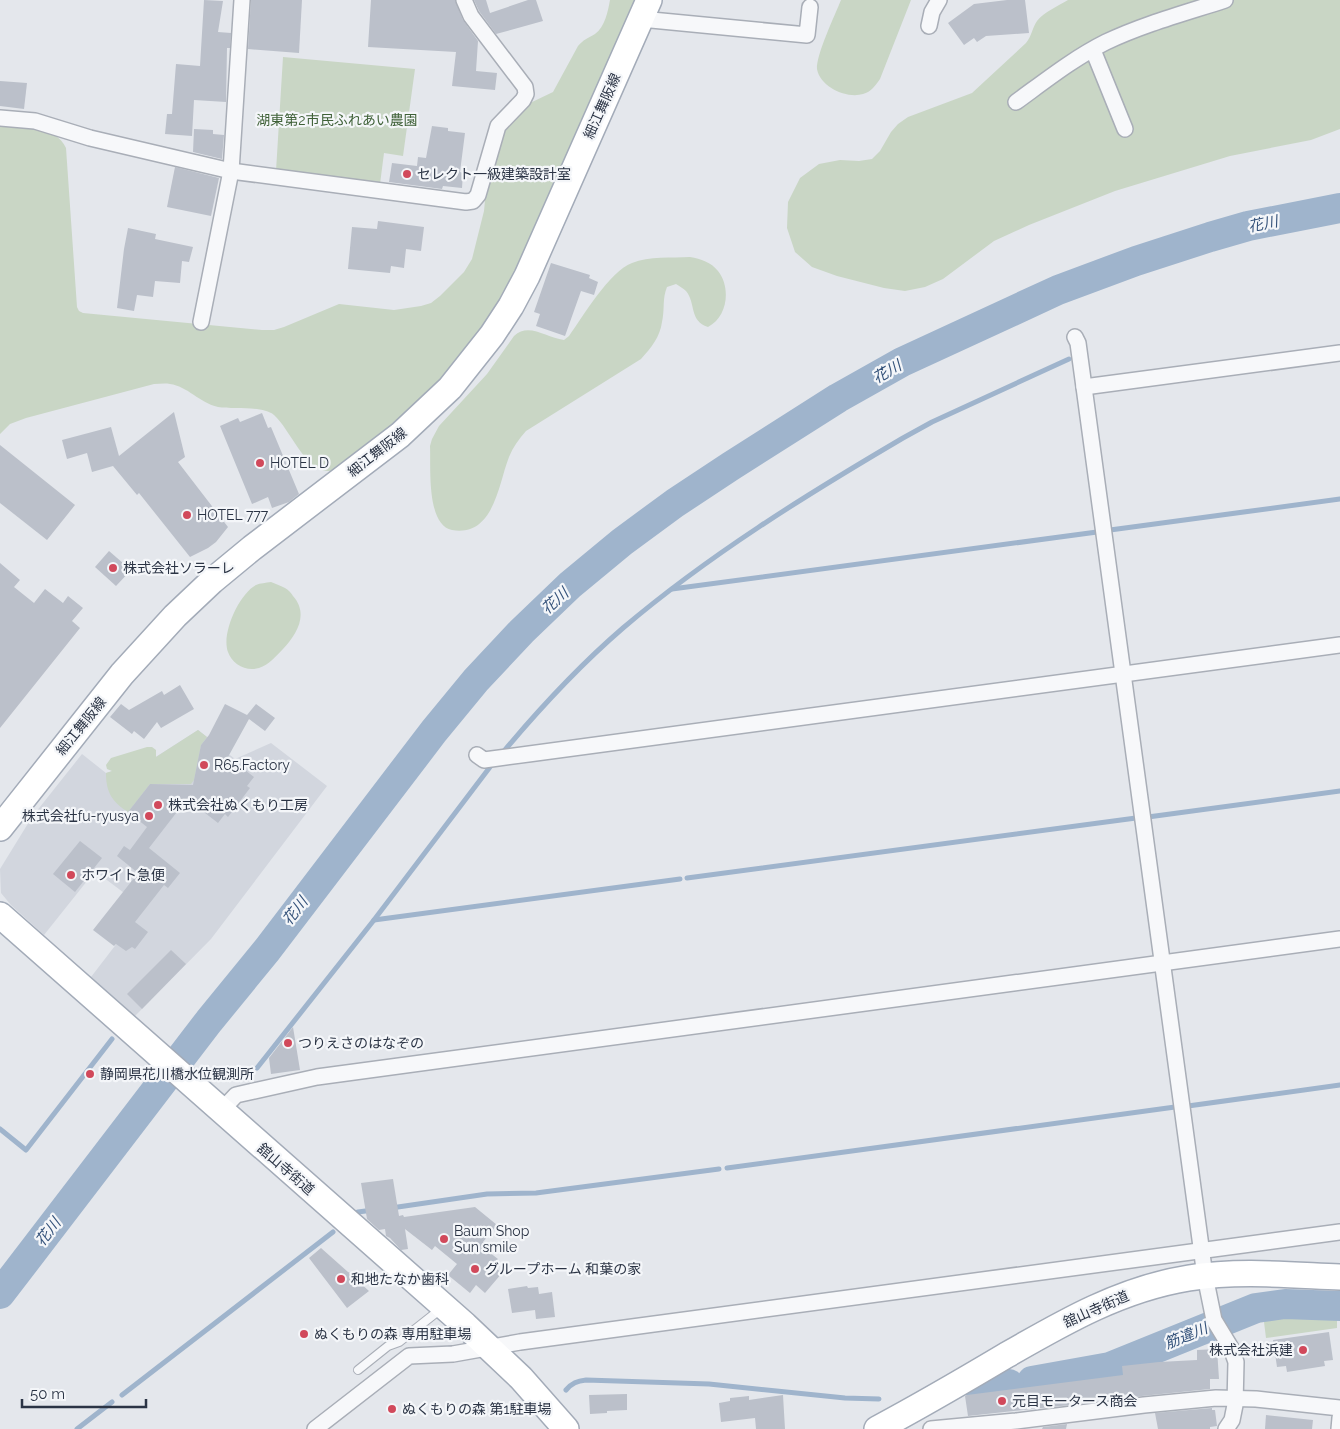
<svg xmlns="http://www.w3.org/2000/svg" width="1340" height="1429" font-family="Raleway,'Noto Sans JP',sans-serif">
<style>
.built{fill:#d2d6de}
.green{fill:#c9d6c5}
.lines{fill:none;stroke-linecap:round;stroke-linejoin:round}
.stream{stroke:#9fb4cc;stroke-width:5}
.river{stroke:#9fb4cc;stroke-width:30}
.building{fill:#bbc0ca}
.lane-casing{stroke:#a9aeb7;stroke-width:10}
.street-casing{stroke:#a9aeb7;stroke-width:18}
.primary-casing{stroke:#a3abb8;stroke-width:28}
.lane{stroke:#f7f8fa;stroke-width:8}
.street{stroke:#f7f8fa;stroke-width:15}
.primary{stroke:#fff;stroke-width:25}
.poi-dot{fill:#d1495b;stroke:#f4f6f9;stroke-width:2}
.labels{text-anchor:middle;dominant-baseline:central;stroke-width:4.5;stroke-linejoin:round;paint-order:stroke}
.street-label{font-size:14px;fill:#2b3445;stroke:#f4f6f9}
.park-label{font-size:14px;fill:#3f6138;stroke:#f4f6f9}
.poi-label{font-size:14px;fill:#2b3445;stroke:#f4f6f9;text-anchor:start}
.water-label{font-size:15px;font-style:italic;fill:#34527a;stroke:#f4f6f9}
</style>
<rect width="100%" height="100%" fill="#e4e7ec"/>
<path class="built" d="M 198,730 L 235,759 L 271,743 L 327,786 L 211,939 L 135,1016 L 91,977 L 144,908 L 95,871 L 44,935 L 11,905 L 1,893 L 0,869 L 32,817 L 82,754 L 106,773 L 151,760 Z"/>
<g class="green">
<path d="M 610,0 L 637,0 L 517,271 L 501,301 L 463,356 L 418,405 L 339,468 C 336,469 332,471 328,471 C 305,471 290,429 274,415 C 262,405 233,410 218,407 C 200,403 187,386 170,384 C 165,383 159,384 154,384 L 26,418 L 10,424 L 0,434 L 0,124 C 20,126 57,126 66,148 L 77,307 L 79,311 L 83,313 L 262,330 L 274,330 L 284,327 L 339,304 L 394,310 L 421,306 L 431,303 L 440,296 L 464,272 L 472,259 L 484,211 L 486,190 L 503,129 L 528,104 L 553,92 L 578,46 C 583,40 588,38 595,34 C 605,27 608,11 610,0 Z"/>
<path d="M 841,0 L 911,0 L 880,79 C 876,85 871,92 863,94 C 847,99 820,87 817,69 C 816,55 835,15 841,0 Z"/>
<path d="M 1068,0 L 1340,0 L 1340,129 L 1311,140 L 1230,156 L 1115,191 L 1029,225 L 994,241 L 943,279 L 925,287 L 905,291 L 884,288 L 837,276 L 812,267 L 795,252 L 787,228 L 788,202 L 800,178 L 819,164 L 840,160 L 859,161 L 872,159 L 880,151 L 891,132 L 898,124 L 908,117 L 972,93 L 1026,43 C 1032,36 1032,28 1037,21 C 1044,12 1058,6 1068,0 Z"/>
<path d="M 283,57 L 415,69 L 403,156 L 384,153 L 380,184 L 276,171 Z"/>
<path d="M 690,257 C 701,259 711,262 718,271 C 731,287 728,317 708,327 C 689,321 696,303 686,291 C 683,288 679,286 676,284 L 667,287 C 662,299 665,309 662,322 C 660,337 651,348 641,359 L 526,431 C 519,439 513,447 509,457 C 498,485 494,537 452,530 C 426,525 431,466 430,446 L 432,439 L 439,426 L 487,374 L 514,336 C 529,322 546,338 564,340 L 569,336 C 584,315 609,272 632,263 C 649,256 672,258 690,257 Z"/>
<path d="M 271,582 C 276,584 281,586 285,588 C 289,590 291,593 293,596 C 309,614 297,634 283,649 C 276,656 269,665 259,668 C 246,672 232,664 228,652 C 221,634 239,594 256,585 C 260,583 266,583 271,582 Z"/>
<path d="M 198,730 L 207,737 L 201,745 L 194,780 L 191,784 L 150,784 L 128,812 C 112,802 106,792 106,773 L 112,771 L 107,769 L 106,765 L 111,758 L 147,747 L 152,747 L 156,750 L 156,757 Z"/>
<path d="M 1275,1309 L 1337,1311 L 1337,1328 L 1266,1338 L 1264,1322 L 1221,1327 L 1258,1313 Z"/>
</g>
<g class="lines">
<g class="stream">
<path d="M 1110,530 L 1340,499"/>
<path d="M 672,589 L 1097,532"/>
<path d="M 504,751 C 541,707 580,665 623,628 C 709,555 806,495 903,438 L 932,422 L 1069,359"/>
<path d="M 1148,817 L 1340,791"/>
<path d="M 687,878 L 1136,818"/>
<path d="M 374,920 L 680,879"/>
<path d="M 257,1068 L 374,920 L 490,767"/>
<path d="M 1188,1106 L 1340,1085"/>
<path d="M 0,1129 L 26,1150 L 112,1039"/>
<path d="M 727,1168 L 1175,1107"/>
<path d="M 391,1208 L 487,1194 L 536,1193 L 719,1169"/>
<path d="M 358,1212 L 373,1210"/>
<path d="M 566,1390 C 572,1383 577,1381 586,1380 L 709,1384 L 845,1398 L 879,1399"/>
<path d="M 122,1395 L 333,1232"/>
<path d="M 77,1429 L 112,1402"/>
</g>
<g class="river">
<path d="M 0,1294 L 209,1021 L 267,950 L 434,731 L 476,680 L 522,631 L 570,585 L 622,542 L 675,503 L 731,466 L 838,398 L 902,362 L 1058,290 L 1136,261 L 1210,237 L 1248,226 L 1340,208"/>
<path d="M 1032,1381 L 1110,1367 L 1256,1308 L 1285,1304 L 1340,1306"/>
<path d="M 980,1389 L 1009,1384"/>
</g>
</g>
<g class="building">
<path d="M 204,0 L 223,1 L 218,32 L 231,33 L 230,48 L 227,48 L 226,102 L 194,100 L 192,136 L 165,134 L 167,114 L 172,114 L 176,64 L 200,66 Z"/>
<path d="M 251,0 L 302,0 L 299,53 L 248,49 Z"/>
<path d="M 371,0 L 455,0 L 463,20 L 478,41 L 476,71 L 497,73 L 495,90 L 452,86 L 456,52 L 368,47 Z"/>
<path d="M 474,0 L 486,0 L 490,13 L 528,0 L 536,0 L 543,21 L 496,34 L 479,11 Z"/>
<path d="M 1007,0 L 1025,0 L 1029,33 L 986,36 L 977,42 L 974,38 L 964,45 L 948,23 L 974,4 Z"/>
<path d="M 0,81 L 27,83 L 24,109 L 0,106 Z"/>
<path d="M 432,126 L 448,128 L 448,131 L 465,133 L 460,172 L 463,173 L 462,188 L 443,186 L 442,189 L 389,182 L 392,163 L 417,166 L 418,157 L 426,158 Z"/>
<path d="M 194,129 L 213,130 L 213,134 L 224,135 L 222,159 L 193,152 Z"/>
<path d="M 175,167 L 219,178 L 211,216 L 167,207 Z"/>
<path d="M 378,221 L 424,227 L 421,251 L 406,249 L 404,268 L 391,266 L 390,273 L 348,269 L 352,227 L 377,229 Z"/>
<path d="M 128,228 L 156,234 L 155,239 L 193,247 L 189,262 L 182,261 L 180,283 L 155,281 L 153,297 L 137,295 L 134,311 L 117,308 L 124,249 Z"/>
<path d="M 551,263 L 590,275 L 589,278 L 598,282 L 594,295 L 581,291 L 565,336 L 536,326 L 540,314 L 534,312 Z"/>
<path d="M 174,412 L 185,457 L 178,462 L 228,527 L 216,542 L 208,548 L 190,557 L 139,493 L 137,495 L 113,466 L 92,472 L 87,453 L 67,459 L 62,440 L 111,427 L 119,456 Z"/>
<path d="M 262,413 L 268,428 L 271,427 L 299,494 L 289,502 L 272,508 L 268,497 L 252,504 L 220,426 L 238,418 L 240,422 Z"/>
<path d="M 0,445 L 75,505 L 47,540 L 0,503 Z"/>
<path d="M 109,551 L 131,570 L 116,586 L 95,567 Z"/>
<path d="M 0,563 L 20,580 L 14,587 L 34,603 L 45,589 L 63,603 L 68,596 L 83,608 L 72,621 L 80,628 L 0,728 Z"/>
<path d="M 180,685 L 194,709 L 161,728 L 157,722 L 144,739 L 134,731 L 132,734 L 110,717 L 121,704 L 129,710 L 162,691 L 164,695 Z"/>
<path d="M 225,704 L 247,715 L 256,704 L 275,718 L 265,731 L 249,719 L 228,757 L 254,777 L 247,786 L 250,788 L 228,817 L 225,814 L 218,823 L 187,799 L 149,848 L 180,873 L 168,888 L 164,885 L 135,922 L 148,932 L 135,949 L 132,947 L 126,951 L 116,944 L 114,946 L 93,930 L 138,873 L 117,856 L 124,846 L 130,850 L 147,827 L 128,812 L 150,784 L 193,785 L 201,745 L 209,735 Z"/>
<path d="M 80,841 L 102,858 L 75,892 L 53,874 Z"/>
<path d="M 171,950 L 186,964 L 142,1009 L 127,994 Z"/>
<path d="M 293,1027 L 300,1070 L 271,1074 L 269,1058 Z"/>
<path d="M 393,1179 L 399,1216 L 403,1215 L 404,1217 L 475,1207 L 497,1225 L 483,1242 L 488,1246 L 485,1249 L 498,1259 L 493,1266 L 502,1273 L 485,1293 L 476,1285 L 470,1293 L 448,1275 L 457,1264 L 435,1246 L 432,1250 L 405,1229 L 408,1249 L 401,1250 L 390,1238 L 386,1236 L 385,1229 L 379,1230 L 367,1219 L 361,1183 Z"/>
<path d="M 321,1248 L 348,1272 L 356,1275 L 359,1282 L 369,1291 L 347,1308 L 309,1258 Z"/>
<path d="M 527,1286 L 528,1288 L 538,1287 L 539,1294 L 552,1292 L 555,1317 L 536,1319 L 535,1310 L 512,1313 L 508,1289 Z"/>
<path d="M 1329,1332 L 1333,1360 L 1324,1361 L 1325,1366 L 1287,1372 L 1286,1366 L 1277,1367 L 1273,1340 Z"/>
<path d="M 1217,1349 L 1219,1379 L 1210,1379 L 1210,1389 L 1132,1397 L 1131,1394 L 1071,1401 L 1070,1405 L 968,1416 L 965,1396 L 967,1395 L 1123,1375 L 1122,1366 L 1159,1362 L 1197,1360 L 1197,1350 Z"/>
<path d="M 627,1394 L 627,1410 L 607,1411 L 607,1413 L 590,1414 L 589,1395 Z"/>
<path d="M 783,1395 L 785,1429 L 756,1429 L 755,1418 L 721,1422 L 719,1403 L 730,1401 L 730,1398 L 749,1396 L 749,1400 Z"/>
<path d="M 1212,1408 L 1212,1410 L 1215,1410 L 1217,1426 L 1210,1427 L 1210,1429 L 1158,1429 L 1155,1413 Z"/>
<path d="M 1266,1415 L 1313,1420 L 1312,1429 L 1265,1429 Z"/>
<path d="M 1067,1424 L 1066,1429 L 1042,1429 L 1043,1427 Z"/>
</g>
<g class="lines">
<g class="lane-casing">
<path id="lane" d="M 358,1370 L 388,1346 L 399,1342 L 442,1308"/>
</g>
<g class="street-casing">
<g id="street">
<path d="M 641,19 L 807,35 L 810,7"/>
<path d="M 929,26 L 932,12 L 939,0"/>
<path d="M 1093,50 L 1125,129"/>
<path d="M 1016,102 C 1045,81 1074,58 1106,42 C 1144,24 1185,13 1225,0"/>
<path d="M 0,118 L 35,121 L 90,138 L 231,171 L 466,202 L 473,201 L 478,195 L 498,126 L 523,100 L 526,94 L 525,87 L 471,16 L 464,0"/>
<path d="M 201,322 L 231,171 L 242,0"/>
<path d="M 1075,337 L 1078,343 L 1205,1276 L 1214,1320 L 1231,1348 L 1236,1362 L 1235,1405 L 1232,1420 L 1226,1429"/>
<path d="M 1084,387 L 1340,353"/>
<path d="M 477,755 L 484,760 L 1340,645"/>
<path d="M 221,1111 L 236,1095 L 317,1077 L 1340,939"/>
<path d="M 315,1429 L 409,1356 L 453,1354 L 520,1342 L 1340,1232"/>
<path d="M 931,1429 L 1016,1421 L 1144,1405 L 1216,1398 L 1256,1399 L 1340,1408"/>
<path d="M 1339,1429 L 1340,1418"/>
</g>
</g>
<g class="primary-casing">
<g id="primary">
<path d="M 0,828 L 122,674 L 175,616 L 212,581 L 252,548 L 400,435 L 450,388 L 492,335 L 511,306 L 527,276 L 649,0"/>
<path d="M 0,915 L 465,1325 L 521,1378 L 566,1429"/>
<path d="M 877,1429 C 920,1406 963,1381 1005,1356 C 1064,1322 1121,1289 1189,1278 C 1239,1270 1290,1275 1340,1277"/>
</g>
</g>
<use href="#lane" class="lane"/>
<use href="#street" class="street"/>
<use href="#primary" class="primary"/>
</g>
<g class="poi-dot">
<circle cx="407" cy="174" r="5"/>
<circle cx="260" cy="463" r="5"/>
<circle cx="187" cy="515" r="5"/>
<circle cx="113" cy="568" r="5"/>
<circle cx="204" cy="765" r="5"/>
<circle cx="158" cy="805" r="5"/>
<circle cx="149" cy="816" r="5"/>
<circle cx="71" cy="875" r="5"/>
<circle cx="288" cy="1043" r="5"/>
<circle cx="90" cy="1074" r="5"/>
<circle cx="444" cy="1239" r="5"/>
<circle cx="475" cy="1269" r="5"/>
<circle cx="341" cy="1279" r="5"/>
<circle cx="304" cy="1334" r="5"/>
<circle cx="1303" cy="1350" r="5"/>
<circle cx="1002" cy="1401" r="5"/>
<circle cx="392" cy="1409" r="5"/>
</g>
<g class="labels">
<g class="street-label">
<text transform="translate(602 106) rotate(-66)">細江舞阪線</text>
<text transform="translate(377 452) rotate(-38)">細江舞阪線</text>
<text transform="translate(81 726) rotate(-51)">細江舞阪線</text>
<text transform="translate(286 1169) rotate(41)">舘山寺街道</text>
<text transform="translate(1096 1309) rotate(-24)">舘山寺街道</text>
</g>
<g class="park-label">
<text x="337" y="120">湖東第2市民ふれあい農園</text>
</g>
<g class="poi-label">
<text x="417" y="174">セレクト一級建築設計室</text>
<text x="270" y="463">HOTEL D</text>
<text x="197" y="515">HOTEL 777</text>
<text x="123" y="568">株式会社ソラーレ</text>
<text x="214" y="765">R65.Factory</text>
<text x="168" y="805">株式会社ぬくもり工房</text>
<text x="139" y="816" text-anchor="end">株式会社fu-ryusya</text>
<text x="81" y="875">ホワイト急便</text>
<text x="298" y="1043">つりえさのはなぞの</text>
<text x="100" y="1074">静岡県花川橋水位観測所</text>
<text x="454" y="1231">Baum Shop<tspan x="454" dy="16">Sun smile</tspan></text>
<text x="485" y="1269">グループホーム 和葉の家</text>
<text x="351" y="1279">和地たなか歯科</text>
<text x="314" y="1334">ぬくもりの森 専用駐車場</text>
<text x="1293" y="1350" text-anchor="end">株式会社浜建</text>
<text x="1012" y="1401">元目モータース商会</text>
<text x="402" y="1409">ぬくもりの森 第1駐車場</text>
</g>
<g class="water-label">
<text transform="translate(1263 224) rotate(-12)">花川</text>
<text transform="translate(887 372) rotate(-30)">花川</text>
<text transform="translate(555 601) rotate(-42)">花川</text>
<text transform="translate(295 911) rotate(-52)">花川</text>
<text transform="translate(48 1232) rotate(-52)">花川</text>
<text transform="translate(1186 1336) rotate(-22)">筋違川</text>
</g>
</g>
<path d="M22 1399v8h124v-8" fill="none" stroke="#2b3445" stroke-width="2.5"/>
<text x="30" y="1399" font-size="15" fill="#2b3445" stroke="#f4f6f9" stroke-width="4" paint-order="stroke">50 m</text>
</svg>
